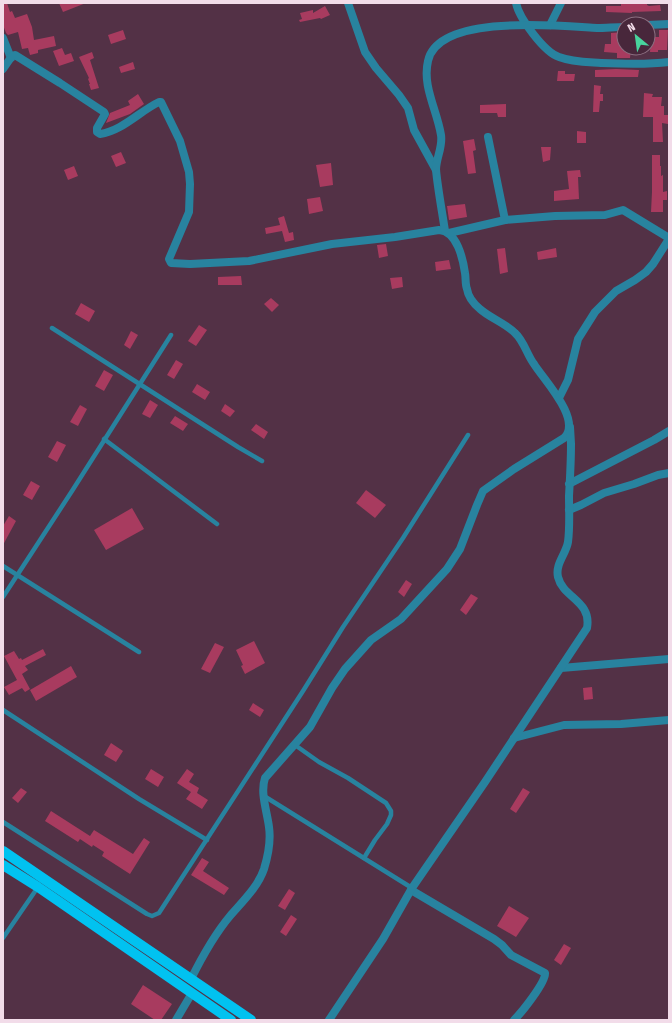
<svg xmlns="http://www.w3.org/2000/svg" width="672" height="1023" font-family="'Fira Sans Condensed',sans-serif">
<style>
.building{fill:#a83b5f}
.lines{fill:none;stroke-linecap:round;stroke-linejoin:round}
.lane{stroke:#28839f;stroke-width:4.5}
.street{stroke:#28839f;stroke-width:8}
.primary{stroke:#01c2f0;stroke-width:10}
</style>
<rect width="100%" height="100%" fill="#533146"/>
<g class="building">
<path d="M 3,3 L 7,3 L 10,12 L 12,11 L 15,18 L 27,14 L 32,27 L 34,40 L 54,36 L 56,46 L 38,50 L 38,53 L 30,55 L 28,48 L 22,49 L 18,32 L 8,35 L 6,33 L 3,25 Z"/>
<path d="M 59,3 L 86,3 L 63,12 Z"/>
<path d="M 621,3 L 647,3 L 647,5 L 649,6 L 660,5 L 661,11 L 632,12 L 632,13 L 606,12 L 606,6 L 621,6 Z"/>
<path d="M 325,6 L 330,15 L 321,19 L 320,18 L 300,22 L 299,20 L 302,19 L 300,13 L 313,10 L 313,13 Z"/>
<path d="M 123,30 L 126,39 L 111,44 L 108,35 Z"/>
<path d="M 659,30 L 668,30 L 667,50 L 658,50 L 658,52 L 650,52 L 651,37 L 659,37 Z"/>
<path d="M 624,32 L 624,48 L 631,48 L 630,58 L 617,58 L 617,53 L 604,52 L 605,44 L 611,44 L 611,33 Z"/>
<path d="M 62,48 L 65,55 L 71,53 L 74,61 L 59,66 L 53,51 Z"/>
<path d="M 92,52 L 94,58 L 90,60 L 99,88 L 91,90 L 89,84 L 90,84 L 88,79 L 89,78 L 79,57 Z"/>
<path d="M 133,62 L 135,69 L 121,73 L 119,67 Z"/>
<path d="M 616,69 L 639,70 L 638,77 L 595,77 L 595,70 Z"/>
<path d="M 558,71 L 565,71 L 565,74 L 575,74 L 574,81 L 557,81 Z"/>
<path d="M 594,85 L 601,86 L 600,94 L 603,94 L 603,101 L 600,101 L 599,112 L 593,112 Z"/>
<path d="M 644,93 L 653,94 L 652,97 L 662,97 L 661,106 L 664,106 L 664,115 L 668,115 L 668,124 L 662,123 L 663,142 L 653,142 L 653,117 L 643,117 Z"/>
<path d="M 138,94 L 144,104 L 130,114 L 106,123 L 110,113 L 130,105 L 128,101 Z"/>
<path d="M 506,104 L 506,117 L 498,117 L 497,113 L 480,113 L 480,105 Z"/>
<path d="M 577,131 L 586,132 L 586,143 L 577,143 Z"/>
<path d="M 474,139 L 476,150 L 473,151 L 476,173 L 468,174 L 463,141 Z"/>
<path d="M 541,147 L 551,147 L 550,160 L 543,162 Z"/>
<path d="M 121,152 L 126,163 L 116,167 L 111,156 Z"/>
<path d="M 652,155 L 660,155 L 660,166 L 661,166 L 661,176 L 663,175 L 663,192 L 667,191 L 667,200 L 663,200 L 663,212 L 651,212 L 652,192 Z"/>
<path d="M 331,163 L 333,185 L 320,187 L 316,165 Z"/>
<path d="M 74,166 L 78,176 L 68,180 L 64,170 Z"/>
<path d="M 580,170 L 581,177 L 578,177 L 579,199 L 554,201 L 554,191 L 569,189 L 567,171 Z"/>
<path d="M 320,197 L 323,211 L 309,214 L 307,199 Z"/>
<path d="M 465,204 L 467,217 L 449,220 L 447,206 Z"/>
<path d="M 284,216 L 289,233 L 293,232 L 294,240 L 285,242 L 282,231 L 266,234 L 265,228 L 280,225 L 278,218 Z"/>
<path d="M 386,244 L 388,256 L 379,258 L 377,245 Z"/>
<path d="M 505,248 L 508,272 L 500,274 L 497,249 Z"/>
<path d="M 556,248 L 557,257 L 538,260 L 537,252 Z"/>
<path d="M 449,260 L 451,269 L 436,271 L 435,262 Z"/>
<path d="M 241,276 L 242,285 L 218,285 L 218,277 Z"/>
<path d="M 402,277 L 403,287 L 392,289 L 390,278 Z"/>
<path d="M 271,298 L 279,305 L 272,312 L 264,304 Z"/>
<path d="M 81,303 L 95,311 L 89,322 L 75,314 Z"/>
<path d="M 199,325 L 207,330 L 196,346 L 188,341 Z"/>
<path d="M 131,331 L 138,335 L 130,349 L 124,345 Z"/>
<path d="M 176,360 L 183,364 L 174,379 L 167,375 Z"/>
<path d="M 104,370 L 113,375 L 104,391 L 95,386 Z"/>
<path d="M 197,384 L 210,392 L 205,400 L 192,392 Z"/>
<path d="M 150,400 L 158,405 L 150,418 L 142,414 Z"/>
<path d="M 225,404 L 235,411 L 230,417 L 221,411 Z"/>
<path d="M 80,405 L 87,409 L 78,426 L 70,422 Z"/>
<path d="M 175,416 L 188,424 L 183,431 L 170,423 Z"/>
<path d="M 256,424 L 268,432 L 264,439 L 251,430 Z"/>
<path d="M 57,441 L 66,445 L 57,462 L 48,457 Z"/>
<path d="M 31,481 L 40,486 L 32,500 L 23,495 Z"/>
<path d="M 366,490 L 386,505 L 375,518 L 356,503 Z"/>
<path d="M 132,508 L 144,529 L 106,550 L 94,530 Z"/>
<path d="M 9,516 L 16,521 L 3,545 L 3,526 Z"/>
<path d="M 406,580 L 412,584 L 404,597 L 398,592 Z"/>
<path d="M 471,594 L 478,598 L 466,615 L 460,610 Z"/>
<path d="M 254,641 L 265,663 L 245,674 L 241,666 L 243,665 L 236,650 Z"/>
<path d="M 215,643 L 224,647 L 210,673 L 201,669 Z"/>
<path d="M 43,649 L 46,655 L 25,666 L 28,670 L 22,674 L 30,689 L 25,692 L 22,688 L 9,695 L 4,687 L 17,680 L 4,656 L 14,651 L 19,659 L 21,658 L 22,660 Z"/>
<path d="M 71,666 L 77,677 L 36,701 L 30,690 Z"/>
<path d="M 592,687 L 593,699 L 584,700 L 583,688 Z"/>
<path d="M 253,703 L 264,710 L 260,717 L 249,710 Z"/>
<path d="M 111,743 L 123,751 L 116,762 L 104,755 Z"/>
<path d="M 151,769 L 164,777 L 158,787 L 145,779 Z"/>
<path d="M 187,769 L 194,774 L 189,782 L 199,788 L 197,793 L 208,800 L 202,809 L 186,799 L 191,792 L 177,783 Z"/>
<path d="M 21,788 L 27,792 L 18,803 L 12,798 Z"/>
<path d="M 523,788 L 530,792 L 516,813 L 510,809 Z"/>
<path d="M 51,811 L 90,836 L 94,830 L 133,854 L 144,838 L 150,842 L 130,874 L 102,856 L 104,852 L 93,845 L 92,847 L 80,839 L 78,842 L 45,821 Z"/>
<path d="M 202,858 L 209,862 L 203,871 L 229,888 L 224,895 L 191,875 Z"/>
<path d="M 289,889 L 295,893 L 285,910 L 278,906 Z"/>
<path d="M 509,906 L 529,918 L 516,937 L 497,926 Z"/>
<path d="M 291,915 L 297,919 L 286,936 L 280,932 Z"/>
<path d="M 564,944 L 571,948 L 561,965 L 554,960 Z"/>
<path d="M 143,985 L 172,1004 L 161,1020 L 155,1020 L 131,1004 Z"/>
</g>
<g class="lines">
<g class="lane">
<path d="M 52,328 L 238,447 L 262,461"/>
<path d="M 104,439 L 217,524"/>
<path d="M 3,566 L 139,652"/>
<path d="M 3,597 L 72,491 L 171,335"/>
<path d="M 3,710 L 139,799 L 207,840"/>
<path d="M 295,745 L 319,762 L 348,778 L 386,803 L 391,811 L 391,815 L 387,824 L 375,840 L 364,858"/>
<path d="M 264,796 L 412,888"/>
<path d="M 3,822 L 147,914 L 152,916 L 159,913 L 303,691 L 343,627 L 403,538 L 468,435"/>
<path d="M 3,938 L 38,887"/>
</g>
<g class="street">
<path d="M 348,3 L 365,52 L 376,68 L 399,95 L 408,108 L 414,130 L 436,170"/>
<path d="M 516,3 C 519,18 544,52 559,57 C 572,62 587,62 601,63 C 624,64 646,65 669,62"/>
<path d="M 550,25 L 561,3"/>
<path d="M 648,25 L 669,24"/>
<path d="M 3,38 L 11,58"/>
<path d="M 3,69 L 12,56 L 15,55 L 60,83 L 104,112 L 105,114 L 97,128 L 97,132 L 100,134 C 122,131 140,111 159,102 L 161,102 L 180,141 L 189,172 L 190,184 L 189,212 L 169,259 L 171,263 L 190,264 L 249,261 L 332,244 L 395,237 L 439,230 C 457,231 463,259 465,273 C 466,278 465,284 467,289 C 468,296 474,304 480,309 C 490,318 505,323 515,333 C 524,341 527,355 534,364 C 543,379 583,420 564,438 L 514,469 L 483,491 L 477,505 L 460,549 L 447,569 L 401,619 L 371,640 L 345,669 L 332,688 L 310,727 L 265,778 C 260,793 267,811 269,827 C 271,841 268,856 264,869 C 258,887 242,902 230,916 C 214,935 202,957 191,979"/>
<path d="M 488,137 L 505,220"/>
<path d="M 445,231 C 442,211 438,190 436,170 C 436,158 443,147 441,135 C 437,110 422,86 428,61 C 438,13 561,26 597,28 C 606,28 615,27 624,27"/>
<path d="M 449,233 L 505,220 L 555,216 L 605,215 L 623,210 L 669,238"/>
<path d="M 559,398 L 568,380 L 578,339 L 595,312 L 616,291 L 635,280 L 646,272 L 653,264 L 669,239"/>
<path d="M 569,484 L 654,440 L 669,431"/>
<path d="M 569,510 L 581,505 L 604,493 L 634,484 L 658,475 L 669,473"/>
<path d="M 561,668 L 669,659"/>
<path d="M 514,738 L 564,725 L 621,724 L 669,720"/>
<path d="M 411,890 L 494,939 L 502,945 L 511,955 L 545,973 C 546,982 522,1012 514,1020"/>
<path d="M 176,1020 L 192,993"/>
<path d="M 329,1020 L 383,939 L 412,888 L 485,782 L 587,628 C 592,601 563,598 558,577 C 555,564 566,554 568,542 C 570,527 569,511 569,496 C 570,479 571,461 571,444 L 570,427"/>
</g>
<g class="primary">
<path d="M 3,851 L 251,1020"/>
<path d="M 3,865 L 38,887 L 231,1020"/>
</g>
</g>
<rect width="672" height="1023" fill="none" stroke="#f2dce9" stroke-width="8"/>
<g transform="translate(636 36) rotate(331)"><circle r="19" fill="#48273b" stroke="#8c6f81"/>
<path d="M0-3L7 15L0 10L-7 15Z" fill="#48d49d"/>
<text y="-6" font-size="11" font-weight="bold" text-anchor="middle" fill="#f2dce9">N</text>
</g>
</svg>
